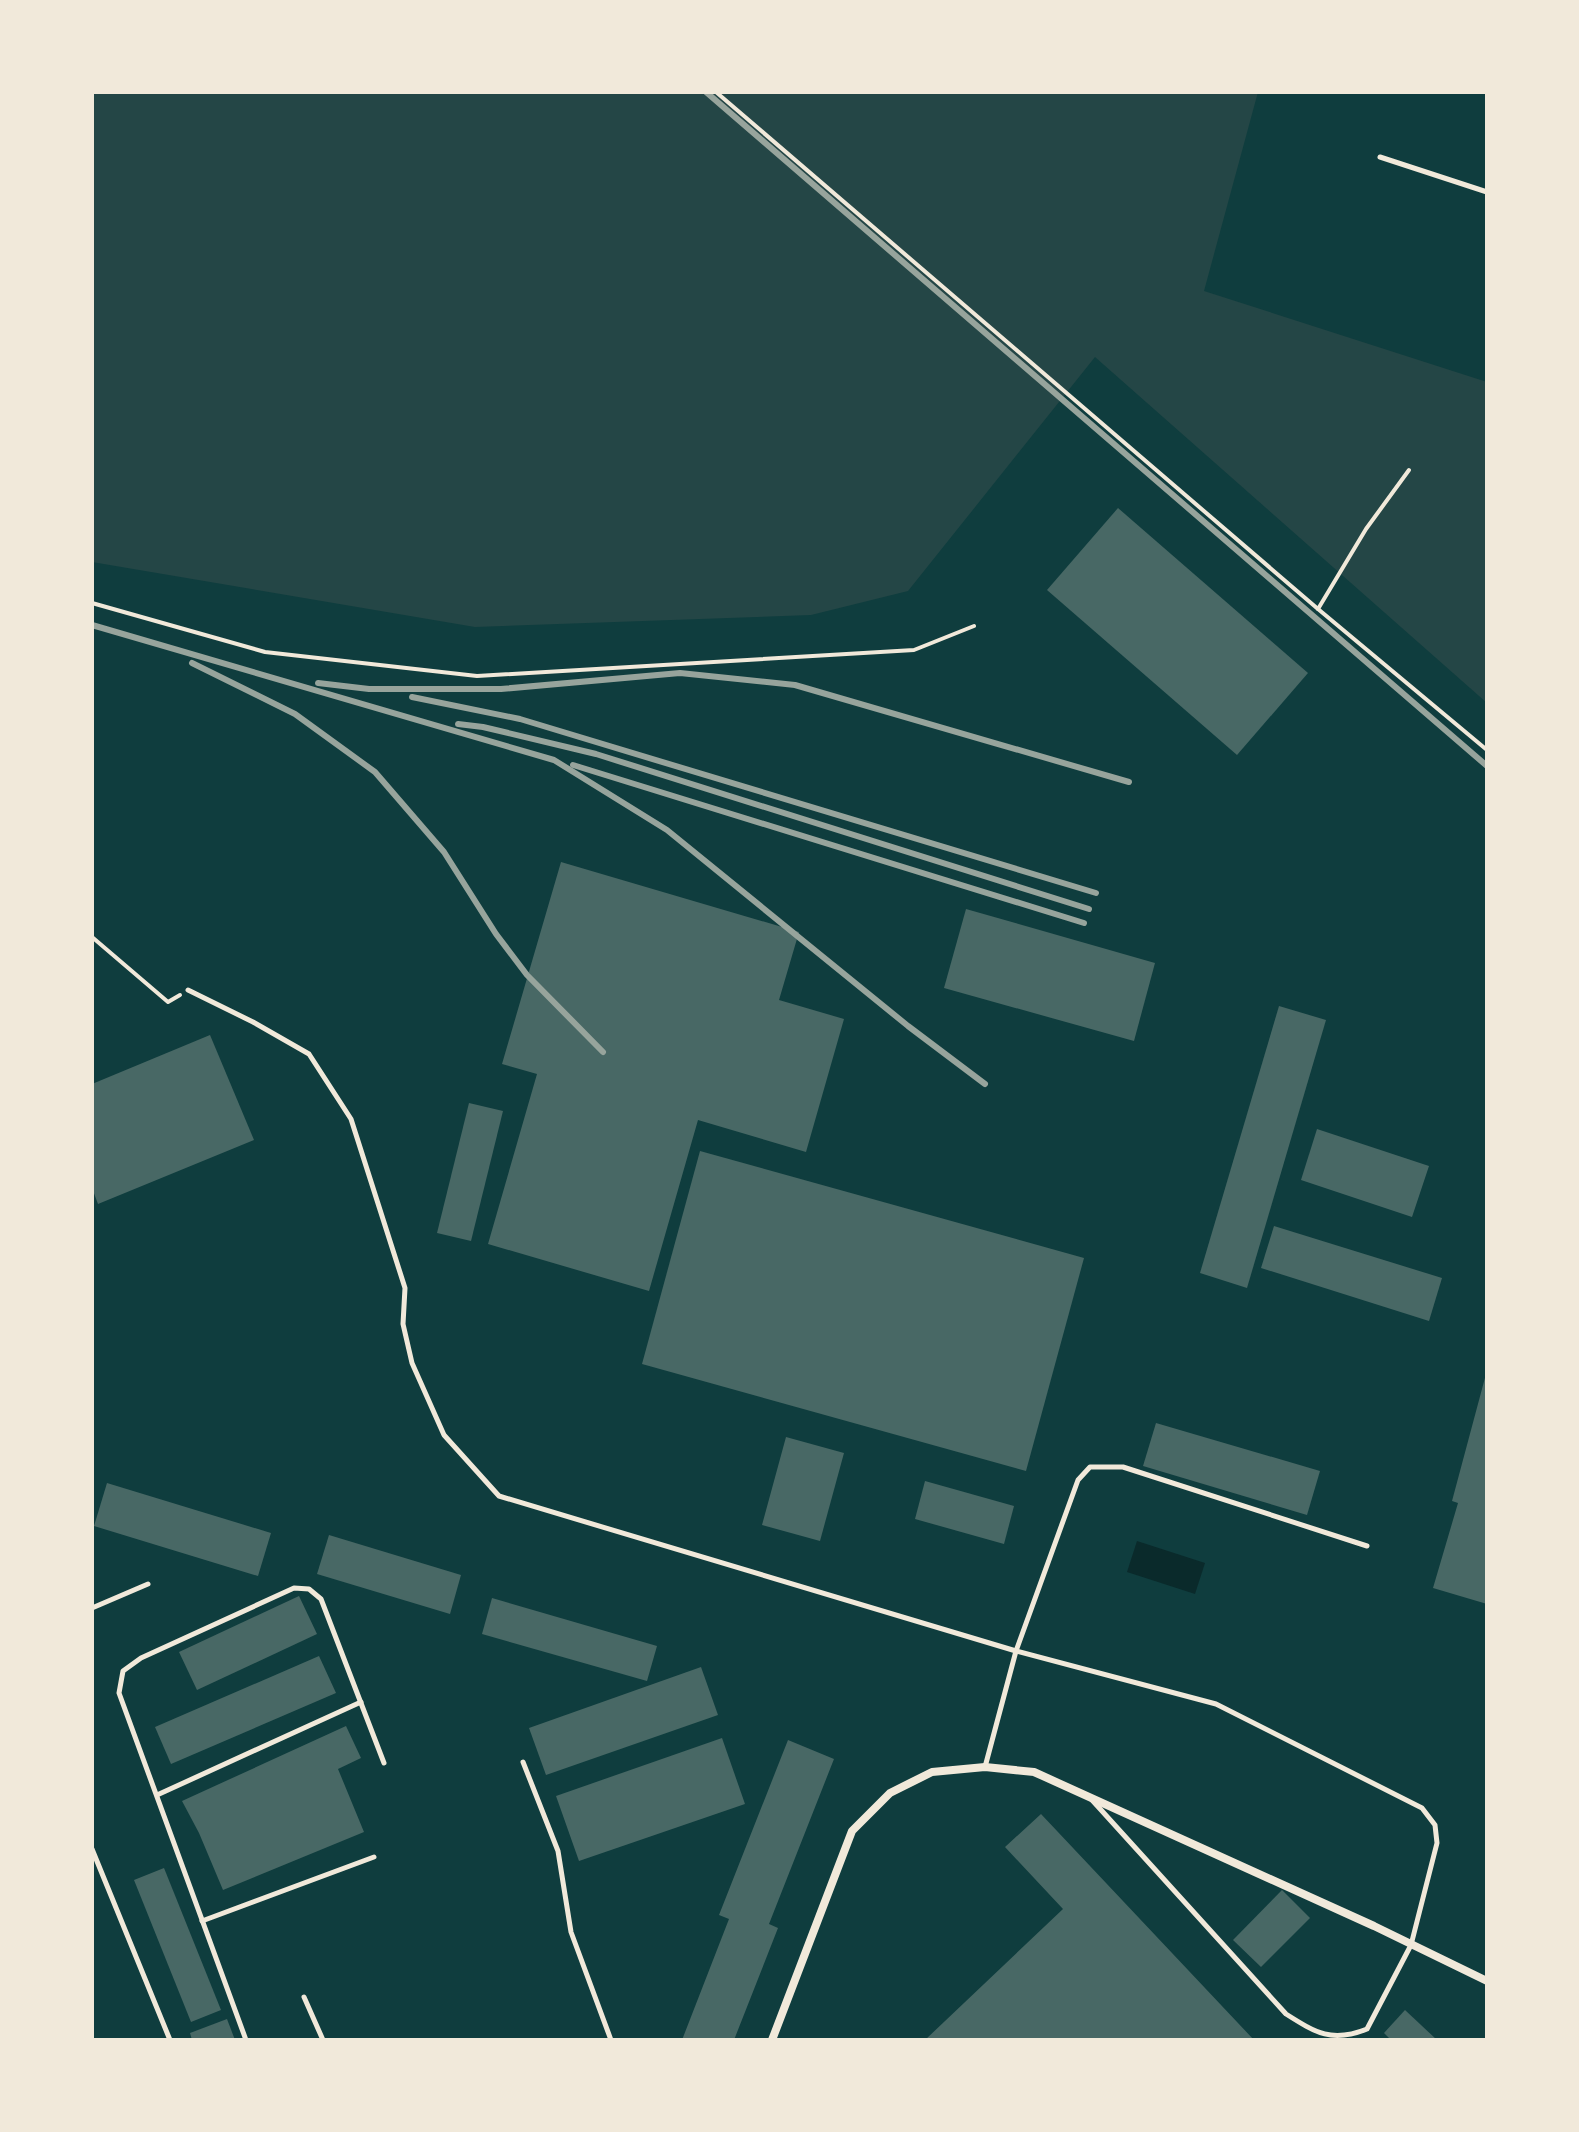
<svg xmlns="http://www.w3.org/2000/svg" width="1579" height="2132" font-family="Lora,serif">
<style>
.green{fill:#244646}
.water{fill:#0a2a2b}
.building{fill:#486865}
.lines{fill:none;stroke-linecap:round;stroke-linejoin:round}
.path{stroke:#f1e9da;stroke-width:4}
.service{stroke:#f1e9da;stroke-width:5}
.minor{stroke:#f1e9da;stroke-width:8}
.rail{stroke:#97a49c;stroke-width:6}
</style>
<rect width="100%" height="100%" fill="#0f3d3e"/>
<path class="green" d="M 92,92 L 1258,92 L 1204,291 L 1487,382 L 1487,703 L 1095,357 L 908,591 L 811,615 L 475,627 L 92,562 Z"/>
<path class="water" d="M 1137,1541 L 1205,1563 L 1195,1594 L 1127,1572 Z"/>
<g class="building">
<path d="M 1118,508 L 1308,673 L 1237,755 L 1047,590 Z"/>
<path d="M 561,862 L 799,932 L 779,1000 L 844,1019 L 806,1152 L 698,1120 L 649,1291 L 488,1244 L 537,1074 L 502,1064 Z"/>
<path d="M 966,909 L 1155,963 L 1134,1041 L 944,988 Z"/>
<path d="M 1279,1006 L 1326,1020 L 1247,1288 L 1200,1273 Z"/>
<path d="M 210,1035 L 254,1140 L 98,1204 L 92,1188 L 92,1084 Z"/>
<path d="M 469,1103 L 503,1111 L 471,1241 L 437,1233 Z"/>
<path d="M 1317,1129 L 1429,1166 L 1412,1217 L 1301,1180 Z"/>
<path d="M 700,1151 L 1084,1258 L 1026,1471 L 642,1364 Z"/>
<path d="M 1274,1226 L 1442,1278 L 1429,1321 L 1261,1268 Z"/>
<path d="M 1486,1374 L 1487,1374 L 1487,1604 L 1433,1588 L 1458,1503 L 1452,1501 Z"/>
<path d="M 1156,1423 L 1320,1471 L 1307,1515 L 1143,1466 Z"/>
<path d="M 786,1437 L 844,1453 L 820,1541 L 762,1525 Z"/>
<path d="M 925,1481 L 1014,1506 L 1004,1544 L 915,1519 Z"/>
<path d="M 107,1483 L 271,1533 L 258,1576 L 94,1526 Z"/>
<path d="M 329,1535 L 461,1575 L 450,1614 L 317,1574 Z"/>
<path d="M 299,1596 L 317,1634 L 197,1690 L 179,1652 Z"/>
<path d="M 492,1598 L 657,1646 L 647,1681 L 482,1634 Z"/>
<path d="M 319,1656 L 336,1693 L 171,1764 L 155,1727 Z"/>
<path d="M 701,1667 L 718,1715 L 546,1775 L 529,1728 Z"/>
<path d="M 346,1726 L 361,1758 L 338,1769 L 364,1832 L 223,1890 L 199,1833 L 182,1801 Z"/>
<path d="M 722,1738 L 745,1804 L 579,1861 L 556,1796 Z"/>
<path d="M 788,1740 L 834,1759 L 769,1924 L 778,1928 L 734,2040 L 682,2040 L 729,1919 L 719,1915 Z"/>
<path d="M 1041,1814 L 1254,2040 L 925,2040 L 1063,1909 L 1005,1847 Z"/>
<path d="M 164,1868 L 221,2010 L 191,2022 L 134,1880 Z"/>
<path d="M 1282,1890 L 1310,1918 L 1261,1967 L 1233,1940 Z"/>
<path d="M 1405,2010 L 1437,2040 L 1391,2040 L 1384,2033 Z"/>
<path d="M 227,2019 L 235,2040 L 192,2040 L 190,2033 Z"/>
</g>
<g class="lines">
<g class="path">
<path d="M 716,92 L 1318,609 L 1487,750"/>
<path d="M 92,603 L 265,652 L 477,676 L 914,650 L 974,626"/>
<path d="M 1318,609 L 1366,529 L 1409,470"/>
<path d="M 92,937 L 168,1002 L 180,995"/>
</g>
<g class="service">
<path d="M 1380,157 L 1487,192"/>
<path d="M 188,990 L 253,1022 L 309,1054 L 351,1119 L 405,1288 L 403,1324 L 412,1363 L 444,1435 L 499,1496 L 1016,1651 L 1216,1704 L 1422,1808 L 1435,1825 L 1437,1843 L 1411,1945 L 1367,2029 C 1332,2043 1316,2033 1286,2014 L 1092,1800"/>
<path d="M 92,1608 L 148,1584"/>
<path d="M 523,1762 L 558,1851 L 571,1932 L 611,2040"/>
<path d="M 985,1767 L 1016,1651 L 1078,1480 L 1090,1467 L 1123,1467 L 1367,1546"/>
<path d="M 157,1795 L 361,1702"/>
<path d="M 92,1849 L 170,2040"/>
<path d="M 202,1921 L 374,1857"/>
<path d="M 304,1997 L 323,2040"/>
<path d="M 246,2040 L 119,1693 L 123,1671 L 141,1658 L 294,1588 L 309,1589 L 321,1599 L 384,1763"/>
</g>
<path class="minor" d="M 772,2040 L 852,1831 L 890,1793 L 932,1772 L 985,1767 L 1034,1772 L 1374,1926 L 1487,1981"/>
<g class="rail">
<path d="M 706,92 L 1487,766"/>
<path d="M 92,625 L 554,760 L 667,830 L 908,1026 L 985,1084"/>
<path d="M 192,663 L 295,714 L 375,772 L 444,852 L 496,934 L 527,975 L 603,1052"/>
<path d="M 318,683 L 369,689 L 501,689 L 680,673 L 795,685 L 1129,782"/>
<path d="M 412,697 L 520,719 L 1096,893"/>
<path d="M 458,724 L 483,727 L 596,754 L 1089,909"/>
<path d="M 573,765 L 1084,923"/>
</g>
</g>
<rect width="1579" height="2132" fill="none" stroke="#f1e9da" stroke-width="188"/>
</svg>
